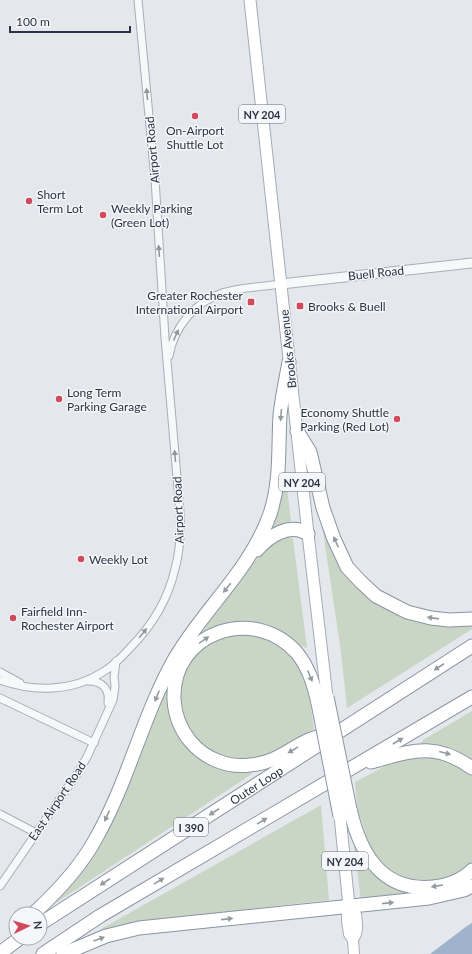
<svg xmlns="http://www.w3.org/2000/svg" width="472" height="954" font-family="Lato,sans-serif">
<style>
.green{fill:#c9d6c5}
.water{fill:#9fb4cc}
.lines{fill:none;stroke-linecap:round;stroke-linejoin:round}
.minor-casing{stroke:#a9aeb7;stroke-width:9}
.tertiary-casing{stroke:#a9aeb7;stroke-width:11}
.secondary-casing{stroke:#a9aeb7;stroke-width:12}
.primary-casing{stroke:#a3abb8;stroke-width:13}
.motorway-casing{stroke:#8b94a3;stroke-width:15}
.minor{stroke:#f7f8fa;stroke-width:7}
.tertiary{stroke:#f7f8fa;stroke-width:9}
.secondary{stroke:#fff;stroke-width:10}
.primary{stroke:#fff;stroke-width:11}
.motorway{stroke:#fff;stroke-width:13}
.motorway-bridge-casing{stroke:#8b94a3;stroke-width:15;stroke-linecap:butt}
.motorway-bridge{stroke:#fff;stroke-width:13}
.oneway{fill:#9196a0}
.oneway2{fill:#959aa2}
.poi-dot{fill:#d1495b;stroke:#f4f6f9;stroke-width:1.5}
.labels{text-anchor:middle;dominant-baseline:central;stroke-width:3;stroke-linejoin:round;paint-order:stroke}
.shield{fill:#f4f6f9;stroke:#676e7b;stroke-width:1}
.shield-label{font-size:11px;font-weight:bold;fill:#2b3445}
.poi-label{font-size:12px;fill:#2b3445;stroke:#f4f6f9;text-anchor:start}
.street-label{font-size:12px;fill:#2b3445;stroke:#f4f6f9}
</style>
<rect width="100%" height="100%" fill="#e4e7ec"/>
<g class="green">
<path d="M 286,479 L 291,521 L 267,532 L 282,482 Z"/>
<path d="M 321,518 L 375,598 L 471,625 L 472,629 L 458,638 L 347,708 L 341,652 Z"/>
<path d="M 290,536 L 293,539 L 307,648 L 299,645 L 271,629 L 199,637 L 197,633 L 255,561 L 272,542 Z"/>
<path d="M 254,633 L 277,642 L 298,662 L 308,687 L 314,729 L 290,745 L 271,754 L 260,757 L 233,760 L 209,750 L 195,738 L 183,718 L 179,702 L 183,674 L 194,655 L 217,638 Z"/>
<path d="M 166,683 L 170,684 L 185,743 L 250,768 L 252,774 L 54,904 L 84,867 L 105,836 Z"/>
<path d="M 472,711 L 472,760 C 459,749 440,744 424,745 L 421,743 L 423,740 Z"/>
<path d="M 430,754 L 466,769 L 472,776 L 472,862 C 461,874 445,881 428,882 C 407,882 385,873 374,854 C 368,845 366,834 363,825 C 361,820 359,815 358,810 C 356,801 356,791 355,782 L 391,763 L 409,757 Z"/>
<path d="M 321,805 L 329,900 L 134,923 L 103,933 L 101,929 Z"/>
<path d="M 353,840 L 409,889 L 408,896 L 361,900 Z"/>
</g>
<path class="water" d="M 472,923 L 472,954 L 430,954 L 467,926 Z"/>
<g class="lines">
<g class="minor-casing">
<g id="minor">
<path d="M 169,356 C 174,327 194,303 222,293 C 241,287 262,287 281,284"/>
<path d="M 0,672 L 20,683"/>
<path d="M 0,680 C 33,692 72,692 103,672 C 113,666 122,657 130,648 C 152,626 168,599 175,569 C 180,551 181,531 180,512 L 165,338 L 155,179 L 138,0"/>
<path d="M 89,681 C 102,681 110,689 108,703"/>
<path d="M 0,698 L 94,743"/>
<path d="M 0,814 L 36,833"/>
<path d="M 0,886 L 77,774 L 87,757 L 113,700 L 115,686 L 114,677 L 116,661"/>
</g>
</g>
<g class="tertiary-casing">
<path id="tertiary" d="M 281,284 L 472,263"/>
</g>
<g class="secondary-casing">
<g id="secondary">
<path d="M 349,906 L 347,915 L 347,921 L 349,934 L 353,940 L 354,954"/>
<path d="M 350,909 L 356,914 C 357,926 359,930 353,940"/>
</g>
</g>
<g class="primary-casing">
<g id="primary">
<path d="M 250,0 L 308,534 L 327,697"/>
<path d="M 340,816 L 349,906"/>
</g>
</g>
<g class="motorway-casing">
<g id="motorway">
<path d="M 297,431 L 310,452 L 323,508 L 334,539 L 347,567 L 361,582 L 376,596 L 407,612 L 431,618 L 449,620 L 472,619"/>
<path d="M 257,550 C 269,536 290,522 308,534"/>
<path d="M 318,703 C 314,685 309,668 297,653 C 254,604 171,632 174,700 C 175,715 181,730 190,741 C 205,759 228,768 250,765 C 276,763 288,749 311,739 C 316,737 322,736 328,734"/>
<path d="M 371,762 C 412,751 434,741 472,768"/>
<path d="M 350,809 C 360,853 381,892 433,887 C 447,886 462,880 472,870"/>
<path d="M 33,914 C 57,892 79,869 95,840 C 128,783 142,717 174,660 C 203,609 250,571 270,514 C 281,481 278,449 280,415 C 282,397 286,379 289,362"/>
<path id="s1" d="M 40,924 L 472,646"/>
<path d="M 0,953 L 20,938"/>
<path d="M 43,954 L 100,916 L 472,697"/>
<path d="M 63,954 L 106,936 L 139,928 L 429,898 L 464,890 L 472,886"/>
</g>
</g>
<use href="#minor" class="minor"/>
<use href="#tertiary" class="tertiary"/>
<use href="#secondary" class="secondary"/>
<use href="#primary" class="primary"/>
<use href="#motorway" class="motorway"/>
<g class="motorway-bridge-casing">
<g id="motorway-bridge">
<path d="M 327,697 L 350,809"/>
<path d="M 318,703 L 340,816"/>
</g>
</g>
<use href="#motorway-bridge" class="motorway-bridge"/>
</g>
<defs><path id="oneway-solid" d="M-6-.8H1V-3.2L6.5 0L1 3.2V.8H-6Z"/></defs>
<g class="oneway">
<use href="#oneway-solid" transform="translate(147 94) rotate(-95)"/>
<use href="#oneway-solid" transform="translate(159 251) rotate(-94)"/>
<use href="#oneway-solid" transform="translate(176 335) rotate(-66)"/>
<use href="#oneway-solid" transform="translate(175 456) rotate(-95)"/>
<use href="#oneway-solid" transform="translate(143 633) rotate(-51)"/>
</g>
<g class="oneway2">
<use href="#oneway-solid" transform="translate(281 415) rotate(94)"/>
<use href="#oneway-solid" transform="translate(336 542) rotate(-114)"/>
<use href="#oneway-solid" transform="translate(227 588) rotate(128)"/>
<use href="#oneway-solid" transform="translate(433 618) rotate(-172)"/>
<use href="#oneway-solid" transform="translate(204 640) rotate(-34)"/>
<use href="#oneway-solid" transform="translate(439 667) rotate(147)"/>
<use href="#oneway-solid" transform="translate(310 676) rotate(68)"/>
<use href="#oneway-solid" transform="translate(157 696) rotate(112)"/>
<use href="#oneway-solid" transform="translate(398 741) rotate(-30)"/>
<use href="#oneway-solid" transform="translate(293 750) rotate(149)"/>
<use href="#oneway-solid" transform="translate(445 753) rotate(15)"/>
<use href="#oneway-solid" transform="translate(214 812) rotate(147)"/>
<use href="#oneway-solid" transform="translate(107 816) rotate(115)"/>
<use href="#oneway-solid" transform="translate(262 821) rotate(-31)"/>
<use href="#oneway-solid" transform="translate(159 881) rotate(-31)"/>
<use href="#oneway-solid" transform="translate(105 882) rotate(147)"/>
<use href="#oneway-solid" transform="translate(437 886) rotate(171)"/>
<use href="#oneway-solid" transform="translate(388 903) rotate(-6)"/>
<use href="#oneway-solid" transform="translate(227 919) rotate(-6)"/>
<use href="#oneway-solid" transform="translate(99 939) rotate(-20)"/>
</g>
<g class="poi-dot">
<circle cx="195" cy="116" r="4"/>
<circle cx="29" cy="201" r="4"/>
<circle cx="103" cy="215" r="4"/>
<rect x="247" y="298" width="8" height="8" rx="2"/>
<rect x="296" y="302" width="8" height="8" rx="2"/>
<circle cx="59" cy="399" r="4"/>
<circle cx="397" cy="419" r="4"/>
<circle cx="81" cy="559" r="4"/>
<circle cx="13" cy="618" r="4"/>
</g>
<g class="labels">
<g class="shield">
<rect x="239" y="105" width="46" height="18" rx="3"/>
<rect x="279" y="473" width="46" height="18" rx="3"/>
<rect x="174" y="818" width="34" height="18" rx="3"/>
<rect x="322" y="852" width="46" height="18" rx="3"/>
</g>
<g class="shield-label">
<text x="262" y="114">NY 204</text>
<text x="302" y="482">NY 204</text>
<text x="191" y="827">I 390</text>
<text x="345" y="861">NY 204</text>
</g>
<g class="poi-label">
<text x="195" y="130" text-anchor="middle">On-Airport<tspan x="195" dy="14">Shuttle Lot</tspan></text>
<text x="37" y="194">Short<tspan x="37" dy="14">Term Lot</tspan></text>
<text x="111" y="208">Weekly Parking<tspan x="111" dy="14">(Green Lot)</tspan></text>
<text x="243" y="295" text-anchor="end">Greater Rochester<tspan x="243" dy="14">International Airport</tspan></text>
<text x="308" y="306">Brooks &amp; Buell</text>
<text x="67" y="392">Long Term<tspan x="67" dy="14">Parking Garage</tspan></text>
<text x="389" y="412" text-anchor="end">Economy Shuttle<tspan x="389" dy="14">Parking (Red Lot)</tspan></text>
<text x="89" y="559">Weekly Lot</text>
<text x="21" y="611">Fairfield Inn-<tspan x="21" dy="14">Rochester Airport</tspan></text>
</g>
<g class="street-label">
<text transform="translate(152 150) rotate(-95)">Airport Road</text>
<text transform="translate(376 273) rotate(-6)">Buell Road</text>
<text transform="translate(288 349) rotate(-96)">Brooks Avenue</text>
<text transform="translate(178 510) rotate(-92)">Airport Road</text>
<text stroke="none"><textPath href="#s1" startOffset="257">Outer Loop</textPath></text>
<text transform="translate(57 801) rotate(-56)">East Airport Road</text>
</g>
</g>
<g transform="translate(28 926) rotate(85)"><circle r="19" fill="#f4f6f9" stroke="#a4a8b1"/>
<path d="M0-3L7 15L0 10L-7 15Z" fill="#d1495b"/>
<text y="-6" font-size="11" font-weight="bold" text-anchor="middle" fill="#2b3445">N</text>
</g>
<path d="M10 26v6h120v-6" fill="none" stroke="#2b3445" stroke-width="2"/>
<text x="16" y="26" font-size="12" fill="#2b3445" stroke="#f4f6f9" stroke-width="3" paint-order="stroke">100 m</text>
</svg>
